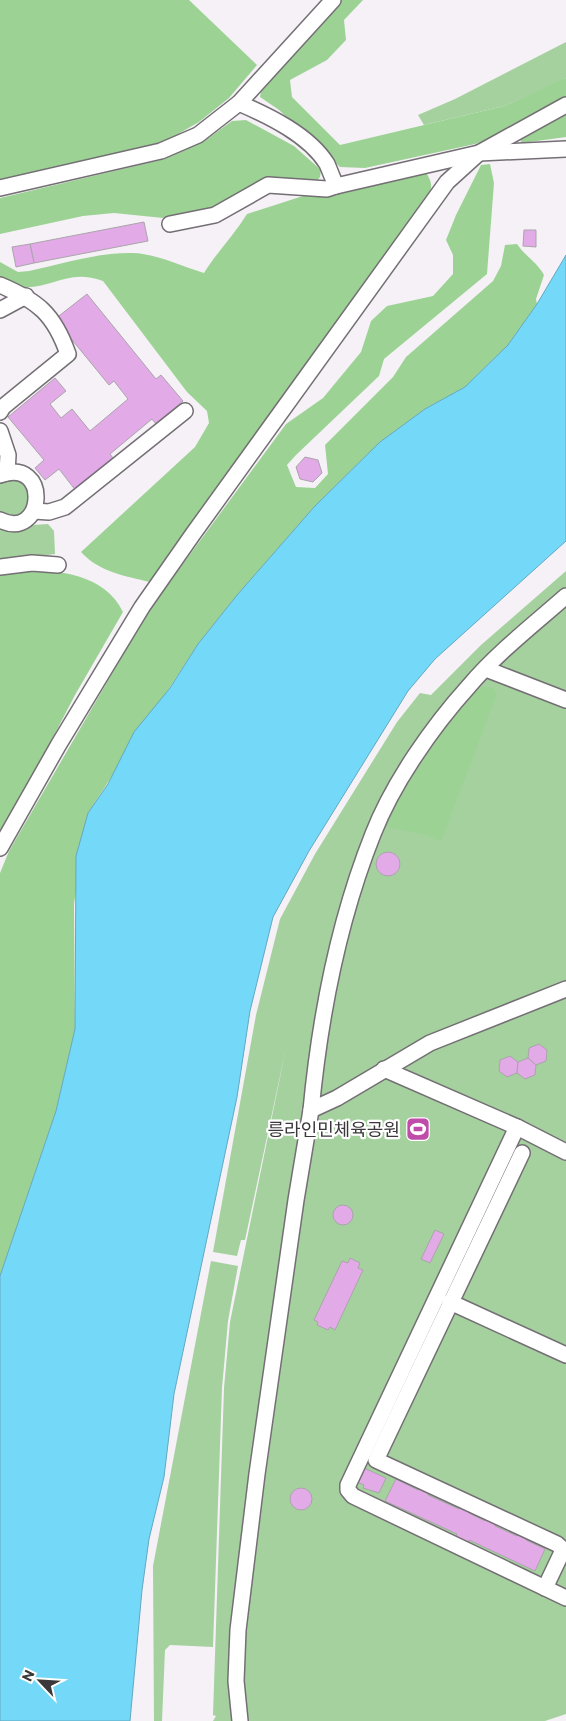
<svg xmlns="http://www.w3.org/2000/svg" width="566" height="1721" font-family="Commissioner,'Noto Sans KR',sans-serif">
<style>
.green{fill:#a5d19f}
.forest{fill:#9cd395}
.water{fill:#74d8f8;stroke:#63a8bf}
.building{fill:#e2aae7;stroke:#aaa5aa}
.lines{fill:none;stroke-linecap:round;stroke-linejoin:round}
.minor-casing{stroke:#746f74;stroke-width:18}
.minor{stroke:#fff;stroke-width:15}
.labels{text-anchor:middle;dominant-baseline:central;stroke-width:4.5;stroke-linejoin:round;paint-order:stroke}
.poi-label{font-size:18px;fill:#3a383a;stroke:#fff;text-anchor:end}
</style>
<rect width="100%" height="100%" fill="#f6f1f7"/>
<g class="green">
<path d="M 566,42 L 566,78 L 560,82 L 504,106 L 424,125 L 418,115 L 455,99 Z"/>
<path d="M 0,479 L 20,479 L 31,493 L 24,515 L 10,517 L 0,513 Z"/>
<path d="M 48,524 L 54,531 L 55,554 L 0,562 L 0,527 Z"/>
<path d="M 566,571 L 566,1714 L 545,1721 L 213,1721 L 216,1716 L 213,1715 L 224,1388 L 230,1322 L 286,1048 L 245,1240 L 241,1240 L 237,1256 L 213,1252 L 256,1015 L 280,919 L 315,854 L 397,722 L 420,693 L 431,695 L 481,645 Z"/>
<path d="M 211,1261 L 238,1266 L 228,1321 L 222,1388 L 213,1647 L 170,1645 L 165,1650 L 162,1721 L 154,1721 L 153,1566 Z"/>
</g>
<g class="forest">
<path d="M 0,0 L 189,0 L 257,65 L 229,98 L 199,122 L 157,146 L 0,182 Z"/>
<path d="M 340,0 L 363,0 L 344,20 L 346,40 L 327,60 L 290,80 L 292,97 L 340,145 L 504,106 L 566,78 L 566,98 L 493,138 L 475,144 L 365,168 L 340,167 L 279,110 L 260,97 L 261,92 Z"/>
<path d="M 566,112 L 566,137 L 522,143 L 519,138 Z"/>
<path d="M 246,120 L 294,146 L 321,170 L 320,177 L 316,182 L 290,182 L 212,211 L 163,218 L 114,213 L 83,216 L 0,234 L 0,198 L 165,159 L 203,142 L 232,121 Z"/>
<path d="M 490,164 L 494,183 L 487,274 L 384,359 L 379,376 L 296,455 L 287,465 L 296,487 L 315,488 L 328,474 L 325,445 L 393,377 L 406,357 L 493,281 L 501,266 L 505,245 L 517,244 C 525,256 537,262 544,275 L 536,299 L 537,304 L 508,345 L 465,387 L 425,409 L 380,442 L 315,506 L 238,594 L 198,644 L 88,813 L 74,904 L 75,1029 L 56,1111 L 0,1276 L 0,873 L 9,851 L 149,610 L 286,424 L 323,398 L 361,352 L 371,321 L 387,306 L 433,296 L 453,274 L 453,255 L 446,240 L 456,215 L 481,165 Z"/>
<path d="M 421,172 L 427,174 C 433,184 432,189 427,199 L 150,582 C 125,576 99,572 81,552 L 195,447 L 209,423 L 207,411 L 187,392 L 103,281 C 67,268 54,289 22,287 C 15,287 7,283 0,280 L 0,262 L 18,272 L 29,271 C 62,264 99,252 133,253 C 157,254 181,266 204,273 C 217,252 234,235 247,214 L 303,196 L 333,194 Z"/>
<path d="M 22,570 C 59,570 105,574 123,612 L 75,695 L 24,793 L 0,833 L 0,573 Z"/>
<path d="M 482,687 L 492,687 L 497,694 L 441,842 L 425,835 L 383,826 C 400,791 450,706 482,687 Z"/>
</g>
<path class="water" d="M 566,255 L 566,541 L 435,659 L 408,691 L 309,851 L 273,917 L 250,1011 L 237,1097 L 174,1394 L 164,1477 L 149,1539 L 142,1590 L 130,1721 L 0,1721 L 0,1276 L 56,1111 L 75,1029 L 76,856 L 88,813 L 108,784 L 134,732 L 170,688 L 198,644 L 238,594 L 315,506 L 380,442 L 425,409 L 465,387 L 508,345 L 537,304 Z"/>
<g class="building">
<path d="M 144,222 L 148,241 L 34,263 L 30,244 Z"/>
<path d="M 524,230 L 536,230 L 536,247 L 523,246 Z"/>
<path d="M 30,244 L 34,263 L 16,267 L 12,247 Z"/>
<path d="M 87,294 L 156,379 L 161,375 L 183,401 L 156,424 L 152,419 L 110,454 L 115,461 L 80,496 L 59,469 L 45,480 L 35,468 L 44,460 L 8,417 L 55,378 L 66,391 L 50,404 L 61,418 L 72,409 L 90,431 L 128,399 L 114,381 L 109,385 L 55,319 Z"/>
<path d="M 305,457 L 318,460 L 322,473 L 313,482 L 300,479 L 296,467 Z"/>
<circle cx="388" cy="864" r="12"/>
<path d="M 539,1044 L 547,1050 L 546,1061 L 536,1065 L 528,1058 L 529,1048 Z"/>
<path d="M 510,1056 L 518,1062 L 517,1073 L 507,1077 L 499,1071 L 500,1060 Z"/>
<path d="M 528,1058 L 536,1065 L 535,1075 L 525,1079 L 517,1073 L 518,1062 Z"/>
<circle cx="343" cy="1215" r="10"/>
<path d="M 435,1230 L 444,1234 L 430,1263 L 421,1259 Z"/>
<path d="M 350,1258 L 360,1263 L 358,1268 L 363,1270 L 335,1330 L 330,1327 L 328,1330 L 317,1325 L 318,1322 L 314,1320 L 342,1261 L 348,1263 Z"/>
<path d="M 364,1468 L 386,1478 L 379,1493 L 363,1488 L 364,1485 L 357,1482 Z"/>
<path d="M 396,1479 L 418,1490 L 420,1486 L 430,1490 L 428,1495 L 459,1509 L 461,1505 L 471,1509 L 469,1513 L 485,1521 L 487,1517 L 497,1521 L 495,1526 L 517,1536 L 519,1531 L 528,1536 L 526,1540 L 545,1549 L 535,1571 L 469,1540 L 468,1544 L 455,1538 L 457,1534 L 385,1501 Z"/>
<circle cx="301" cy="1499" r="11"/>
</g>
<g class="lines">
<g class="minor-casing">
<g id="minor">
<path d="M 239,103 C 269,116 309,135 327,164 C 330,171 333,179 336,186 L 479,153 L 566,149"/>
<path d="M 0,188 L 161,151 L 198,135 L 239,103 L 333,0"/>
<path d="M 170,224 L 215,215 L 268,185 L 327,189 L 336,186"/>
<path d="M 0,285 C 38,301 54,314 68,354 L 3,407 L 0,412"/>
<path d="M 0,310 L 26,296"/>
<path d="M 0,431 L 8,455 L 7,473"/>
<path d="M 0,475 C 51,456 45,542 0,520"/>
<path d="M 34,511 L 49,512 L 65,507 L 185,411"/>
<path d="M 0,567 L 32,563 L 58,565"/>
<path d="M 486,669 L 566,700"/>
<path d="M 0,848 L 59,744 L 142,607 L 193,534 L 447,182 L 479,153 L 566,105"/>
<path d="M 384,1069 L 517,1127 L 566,1152"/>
<path d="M 311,1110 C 320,1016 338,922 373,834 C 393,783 432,727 469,686 C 497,653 533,625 566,596"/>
<path d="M 517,1127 L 348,1485 L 348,1490 L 353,1496 L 566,1598"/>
<path d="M 522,1153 L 376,1460 L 557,1544 L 566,1552"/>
<path d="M 450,1302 L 566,1355"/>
<path d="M 545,1588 L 563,1550"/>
<path d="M 240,1721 L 236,1681 L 238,1630 L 257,1474 L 296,1200 L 311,1110 L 337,1098 L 430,1043 L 566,989"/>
</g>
</g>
<use href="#minor" class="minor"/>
</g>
<defs>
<g id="stadium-square" transform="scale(1.25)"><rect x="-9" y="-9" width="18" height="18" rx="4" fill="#be4ca8" stroke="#fff"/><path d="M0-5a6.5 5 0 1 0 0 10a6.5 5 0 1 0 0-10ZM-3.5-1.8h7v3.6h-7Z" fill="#fff"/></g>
</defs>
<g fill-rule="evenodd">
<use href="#stadium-square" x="418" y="1129"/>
</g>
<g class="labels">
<g class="poi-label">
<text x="400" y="1129">릉라인민체육공원</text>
</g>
</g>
<g transform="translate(40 1681) rotate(295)" stroke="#ffffff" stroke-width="4" paint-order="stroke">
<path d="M0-4L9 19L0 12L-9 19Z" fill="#3a383a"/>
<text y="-8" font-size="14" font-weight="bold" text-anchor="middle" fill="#3a383a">N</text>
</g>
</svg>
